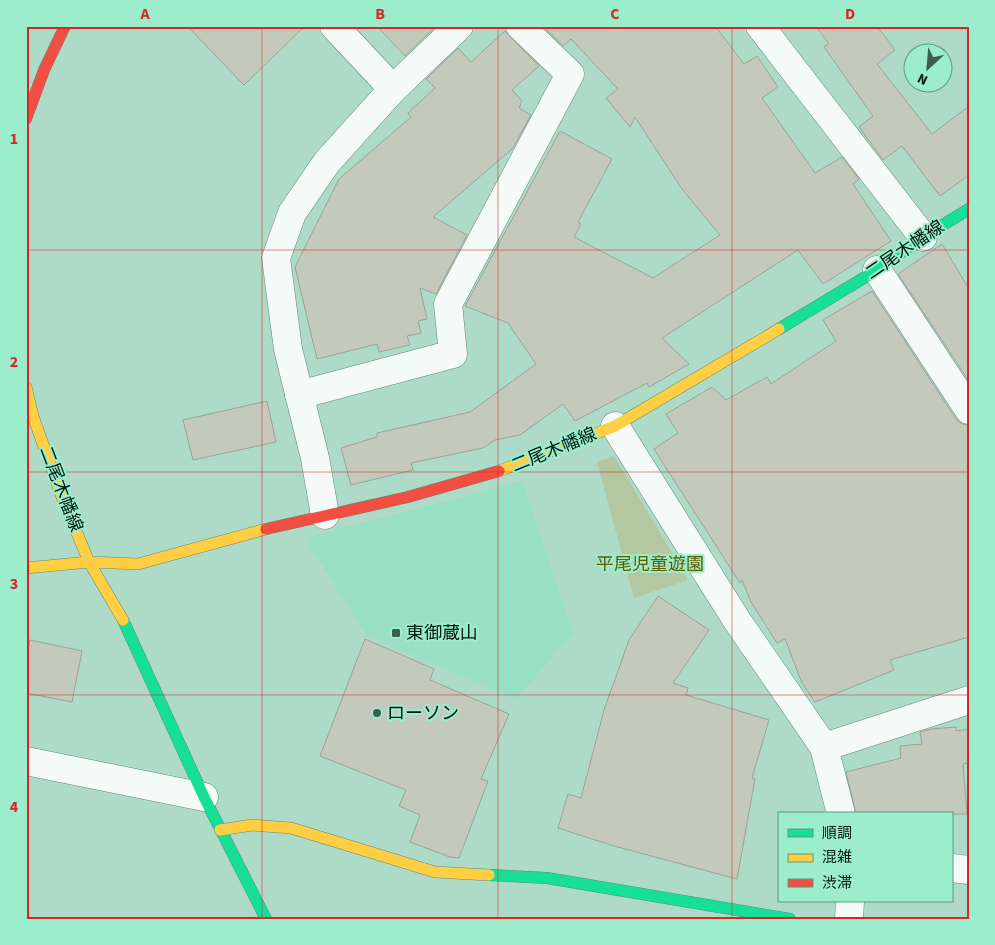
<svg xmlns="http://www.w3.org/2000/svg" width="995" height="945" font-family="'Source Sans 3','Noto Sans JP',sans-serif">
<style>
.built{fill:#99dfc3}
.green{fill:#b3c7a0}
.building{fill:#c4cabb;stroke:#9aa294}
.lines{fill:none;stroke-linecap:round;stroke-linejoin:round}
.street-casing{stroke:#61887b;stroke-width:29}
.fast-casing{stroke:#61887b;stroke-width:12}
.slow-casing{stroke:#61887b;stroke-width:12}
.jam-casing{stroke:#61887b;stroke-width:12}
.street{stroke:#f3faf7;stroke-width:28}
.fast{stroke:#16e098;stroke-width:11}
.slow{stroke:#ffcf43;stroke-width:11}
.jam{stroke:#f24e42;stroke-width:11}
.grid{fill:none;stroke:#d62828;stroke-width:1;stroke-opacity:0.55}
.poi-dot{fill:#3e5c50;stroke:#9cedcc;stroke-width:2}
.labels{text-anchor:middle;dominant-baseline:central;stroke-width:4;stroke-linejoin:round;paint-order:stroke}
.street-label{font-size:18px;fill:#01180f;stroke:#9cedcc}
.park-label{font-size:18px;fill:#5f5b01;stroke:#9cedcc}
.poi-label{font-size:18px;fill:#01180f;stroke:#9cedcc;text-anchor:start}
.neatline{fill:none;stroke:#d62828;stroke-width:2}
.grid-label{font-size:16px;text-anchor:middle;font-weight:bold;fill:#d62828}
</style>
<rect width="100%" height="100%" fill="#aedbc8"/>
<path class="built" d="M 522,481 L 573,633 L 516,699 L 366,635 L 305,538 Z"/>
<path class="green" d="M 614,456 L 688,580 L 634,598 L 597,462 Z"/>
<g class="building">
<path d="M 187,26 L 305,26 L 244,85 Z"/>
<path d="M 377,26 L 436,26 L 405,56 Z"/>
<path d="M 543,26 L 715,26 L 744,64 L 757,56 L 778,87 L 762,98 L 815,173 L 842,157 L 859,179 L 853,184 L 891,241 L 823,284 L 798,250 L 662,338 L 689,364 L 649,387 L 647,383 L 575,421 L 563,404 L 520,435 L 495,440 L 483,448 L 411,463 L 413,470 L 351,485 L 341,448 L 377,437 L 377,433 L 470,412 L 536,364 L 508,323 L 465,306 L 560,131 L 612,159 L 578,222 L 581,224 L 574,237 L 653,278 L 720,235 L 682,189 L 635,117 L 630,127 L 606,98 L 618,89 L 571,39 L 563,46 Z"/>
<path d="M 816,26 L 877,26 L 895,50 L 877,64 L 932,134 L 969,106 L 969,175 L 940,196 L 902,146 L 883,160 L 859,127 L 873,116 L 824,47 L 829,44 Z"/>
<path d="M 505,31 L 539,66 L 512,90 L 522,101 L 519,108 L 531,115 L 513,148 L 433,217 L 467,235 L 436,294 L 420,288 L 427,319 L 418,321 L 421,333 L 407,336 L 410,345 L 379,352 L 377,344 L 317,359 L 295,267 L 339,179 L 411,117 L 408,113 L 435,88 L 426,79 L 458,48 L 471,62 Z"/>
<path d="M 942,244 L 969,289 L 969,381 L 898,274 Z"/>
<path d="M 872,291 L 956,419 L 962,424 L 969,425 L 969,637 L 890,660 L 894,670 L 815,702 L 802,683 L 785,639 L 777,643 L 751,602 L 742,580 L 740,583 L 654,449 L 678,433 L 666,414 L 712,387 L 726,400 L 767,377 L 771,384 L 836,341 L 823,320 Z"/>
<path d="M 267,401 L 276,442 L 193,460 L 183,420 Z"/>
<path d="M 658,596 L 709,630 L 673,683 L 688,688 L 686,695 L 769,720 L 752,778 L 755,779 L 737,879 L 614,846 L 558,828 L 568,794 L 581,798 L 604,710 L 629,640 Z"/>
<path d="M 365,639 L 434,669 L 430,680 L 509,714 L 481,779 L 488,781 L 459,858 L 450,857 L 410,842 L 420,815 L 399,806 L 406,790 L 320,756 Z"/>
<path d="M 30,640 L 82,651 L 72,702 L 26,693 L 26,658 Z"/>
<path d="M 956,727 L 956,731 L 969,729 L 969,763 L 963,764 L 967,814 L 856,814 L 846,772 L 901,758 L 900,746 L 922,744 L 920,732 L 931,729 Z"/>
</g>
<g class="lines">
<g class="street-casing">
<g id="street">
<path d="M 334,26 L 393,89"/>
<path d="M 760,26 L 923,237"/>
<path d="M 877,270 L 969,410"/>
<path d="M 299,395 L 453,354 L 448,304 L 570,74 L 520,26"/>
<path d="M 615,426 L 736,619 L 824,747 L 841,814"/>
<path d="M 325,515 L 315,458 L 288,349 L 276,258 L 292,213 L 327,162 L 393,89 L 459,26"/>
<path d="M 824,747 L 969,700"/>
<path d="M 26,761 L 204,797"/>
<path d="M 951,868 L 969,870"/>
<path d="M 849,919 L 850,901"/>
</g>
</g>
<g class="fast-casing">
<g id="fast">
<path d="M 779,329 L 877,270 L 923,237 L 969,209"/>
<path d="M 123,620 L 204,797 L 266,919"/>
<path d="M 489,875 L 547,878 L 790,919"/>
</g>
</g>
<g class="slow-casing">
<g id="slow">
<path d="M 26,387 L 33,416 L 60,492 L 89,562 L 123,620"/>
<path d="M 499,471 L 615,426 L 779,329"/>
<path d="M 26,568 L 89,562 L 138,564 L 266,529"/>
<path d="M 220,830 L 252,825 L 291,828 L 435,872 L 489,875"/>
</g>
</g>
<g class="jam-casing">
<g id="jam">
<path d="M 26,119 L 44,70 L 65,26"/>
<path d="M 266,529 L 408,497 L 499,471"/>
</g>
</g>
<use href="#street" class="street"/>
<use href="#fast" class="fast"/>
<use href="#slow" class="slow"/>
<use href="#jam" class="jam"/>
</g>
<path class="grid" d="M 262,26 L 262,919M 498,26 L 498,919M 732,26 L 732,919M 26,250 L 969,250M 26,472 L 969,472M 26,695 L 969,695"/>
<g class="poi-dot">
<rect x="391" y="628" width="10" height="10" rx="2.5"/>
<circle cx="377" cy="713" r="5"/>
</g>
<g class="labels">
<g class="street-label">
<text transform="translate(905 250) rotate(-34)">二尾木幡線</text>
<text transform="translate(554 450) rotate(-22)">二尾木幡線</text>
<text transform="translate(61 489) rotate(69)">二尾木幡線</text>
</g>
<g class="park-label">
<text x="650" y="564">平尾児童遊園</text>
</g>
<g class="poi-label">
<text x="406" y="633">東御蔵山</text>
<text x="387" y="713">ローソン</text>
</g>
</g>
<rect width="995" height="945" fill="none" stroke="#9cedcc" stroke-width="55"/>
<rect x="778" y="812" width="175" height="90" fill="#9cedcc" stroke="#5e9880"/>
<rect x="788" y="829" width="25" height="8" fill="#16e098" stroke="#5e9880"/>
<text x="822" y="838" font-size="15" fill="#01180f">順調</text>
<rect x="788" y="854" width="25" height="8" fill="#ffcf43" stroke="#5e9880"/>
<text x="822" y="862" font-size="15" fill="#01180f">混雑</text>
<rect x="788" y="879" width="25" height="8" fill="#f24e42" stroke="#5e9880"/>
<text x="822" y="888" font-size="15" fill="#01180f">渋滞</text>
<g transform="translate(928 68) rotate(206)"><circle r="24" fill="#9cedcc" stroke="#5e9880"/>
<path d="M0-4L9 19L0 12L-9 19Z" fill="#3e5c50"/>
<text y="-8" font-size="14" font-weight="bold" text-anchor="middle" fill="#01180f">N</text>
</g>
<rect x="28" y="28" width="940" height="890" class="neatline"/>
<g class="grid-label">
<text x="145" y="19">A</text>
<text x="380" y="19">B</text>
<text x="615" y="19">C</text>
<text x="850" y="19">D</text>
<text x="14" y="144">1</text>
<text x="14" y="367">2</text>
<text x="14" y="589">3</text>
<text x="14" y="812">4</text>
</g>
</svg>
